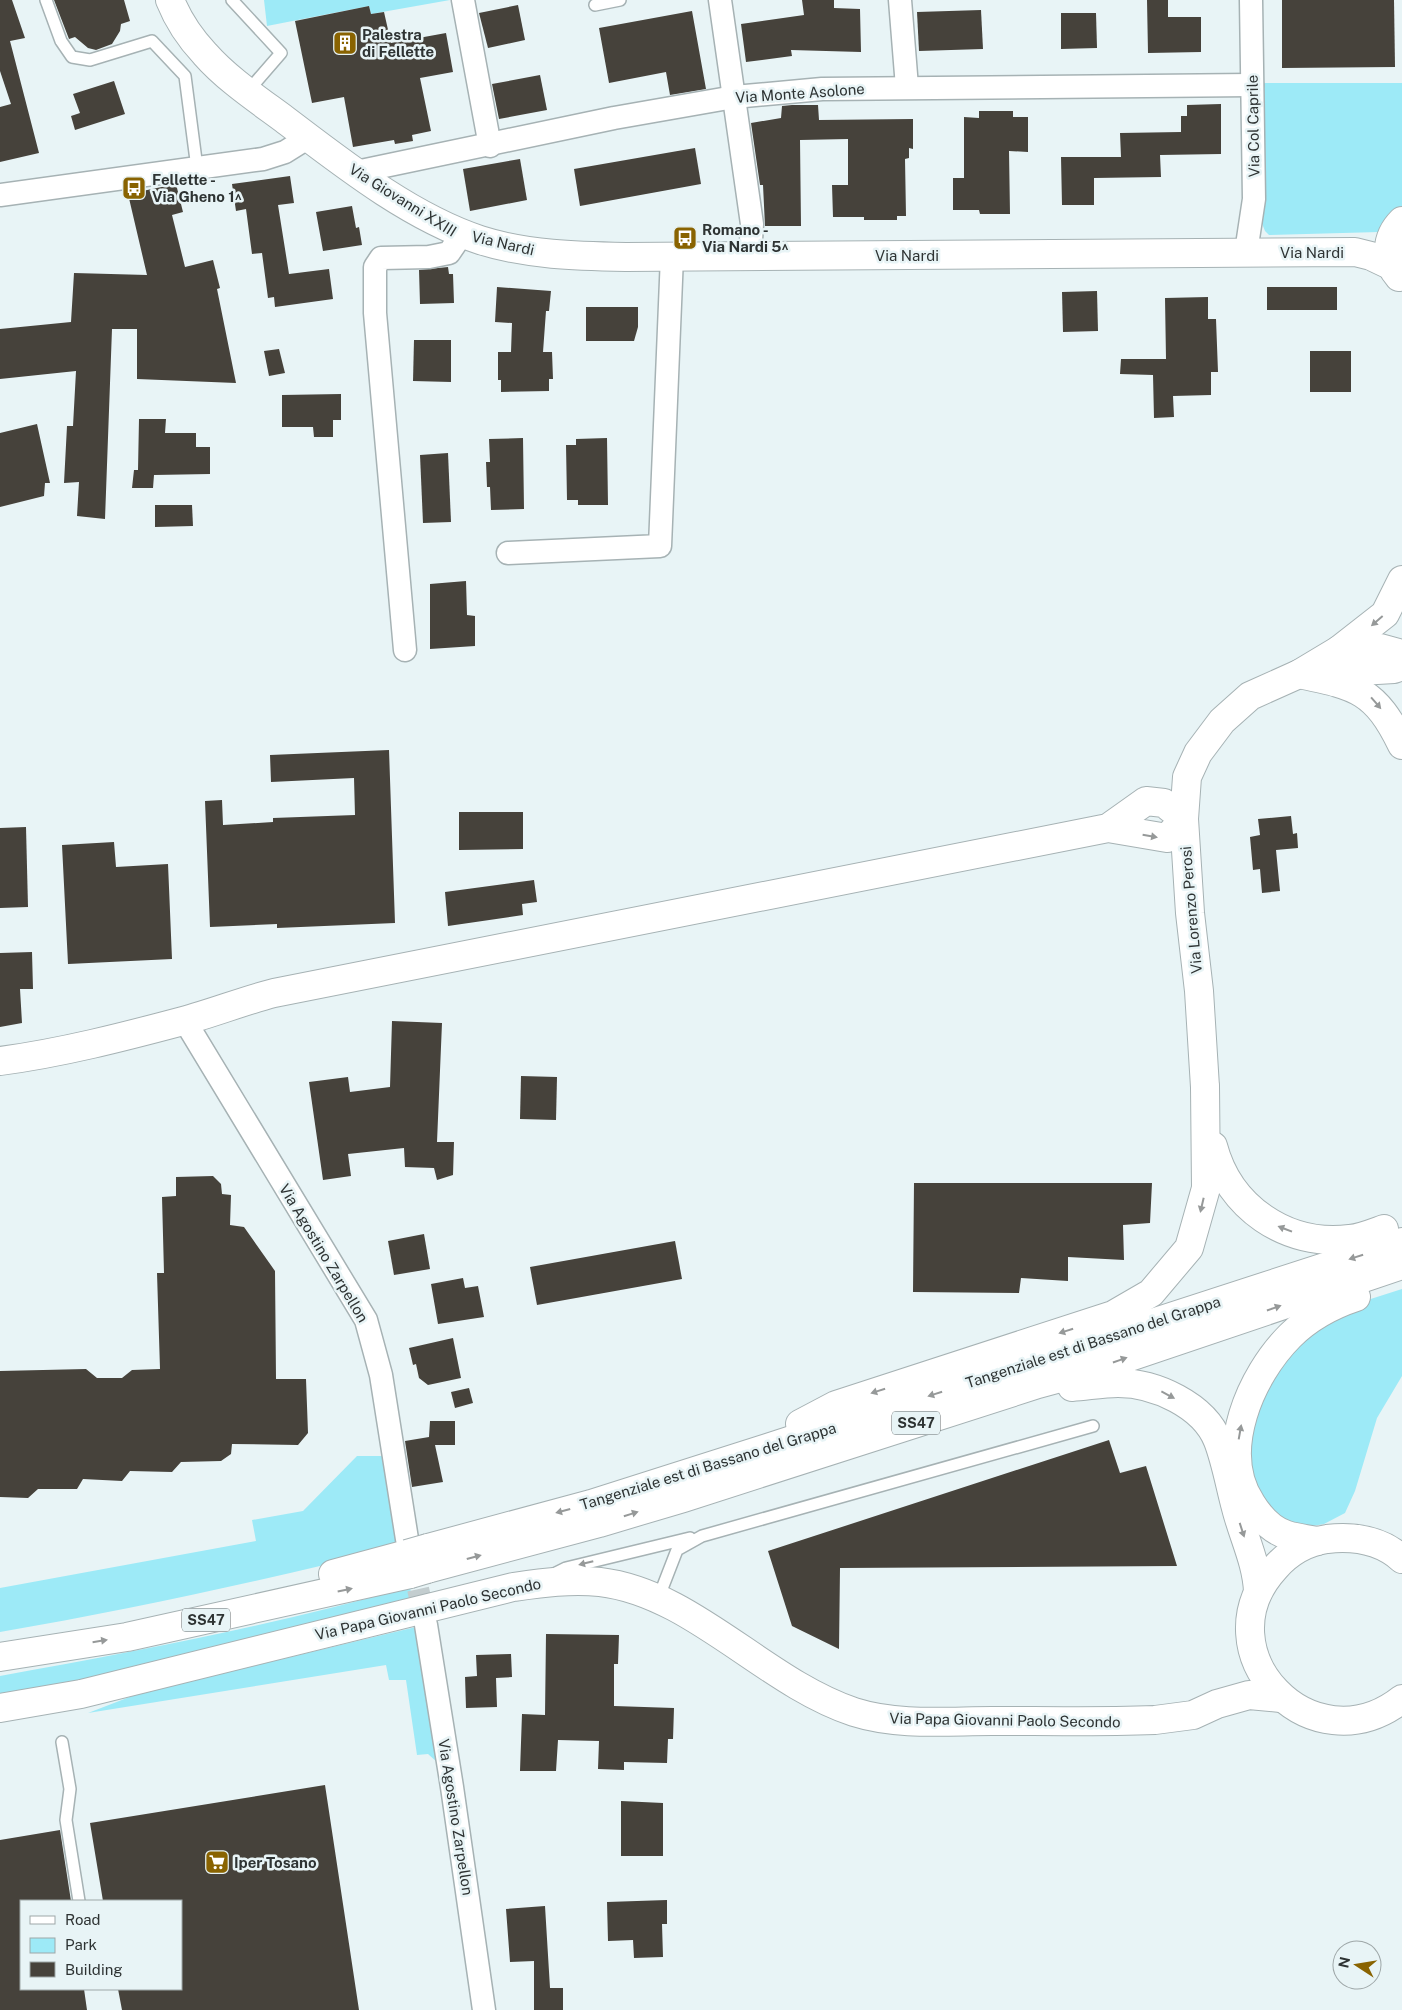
<svg xmlns="http://www.w3.org/2000/svg" width="1402" height="2010" font-family="'Public Sans',sans-serif">
<style>
.green{fill:#9deaf7}
.building{fill:#46423b}
.lines{fill:none;stroke-linecap:round;stroke-linejoin:round}
.street-tunnel{stroke:#c3cdcf;stroke-width:22;stroke-dasharray:22 11;stroke-linecap:butt}
.lane-casing{stroke:#a6b2b4;stroke-width:14}
.street-casing{stroke:#a6b2b4;stroke-width:25}
.secondary-casing{stroke:#a6b2b4;stroke-width:30}
.primary-casing{stroke:#a6b2b4;stroke-width:30}
.highway-casing{stroke:#a6b2b4;stroke-width:30}
.lane{stroke:#fff;stroke-width:11}
.street{stroke:#fff;stroke-width:22}
.secondary{stroke:#fff;stroke-width:28}
.primary{stroke:#fff;stroke-width:28}
.highway{stroke:#fff;stroke-width:28}
.highway-bridge-casing{stroke:#a6b2b4;stroke-width:30;stroke-linecap:butt}
.highway-bridge{stroke:#fff;stroke-width:28}
.oneway{fill:#969999}
.labels{text-anchor:middle;dominant-baseline:central;stroke-width:5;stroke-linejoin:round;paint-order:stroke}
.shield{fill:#e8f4f6;stroke:#666d6e;stroke-width:1}
.shield-label{font-size:14px;font-weight:bold;fill:#2e3333}
.poi-label{font-size:15px;font-weight:bold;fill:#2e3333;stroke:#e8f4f6;text-anchor:start}
.street-label{font-size:15px;fill:#2e3333;stroke:#e8f4f6}
</style>
<rect width="100%" height="100%" fill="#e8f4f6"/>
<g class="green">
<path d="M 264,0 L 450,0 L 371,14 L 369,6 L 267,26 Z"/>
<path d="M 1261,83 L 1402,83 L 1402,210 L 1379,232 L 1269,235 L 1265,231 L 1261,221 Z"/>
<path d="M 1402,1289 L 1402,1376 L 1377,1418 L 1355,1491 L 1345,1513 L 1324,1524 L 1301,1528 L 1274,1521 L 1239,1459 L 1279,1357 L 1355,1304 Z"/>
<path d="M 357,1456 L 391,1456 L 403,1546 C 269,1579 136,1609 0,1632 L 0,1588 L 256,1541 L 252,1520 L 303,1511 Z"/>
<path d="M 410,1587 L 413,1605 L 145,1669 L 0,1697 L 0,1676 C 138,1651 275,1625 410,1587 Z"/>
<path d="M 420,1626 L 437,1762 L 428,1754 L 417,1755 L 406,1680 L 389,1680 L 386,1665 L 88,1713 L 140,1693 Z"/>
</g>
<g class="building">
<path d="M 0,0 L 12,0 L 25,38 L 10,41 L 39,153 L 0,162 L 0,107 L 11,104 L 0,71 Z"/>
<path d="M 54,0 L 124,0 L 130,21 L 121,24 L 120,31 L 112,44 L 96,50 L 88,48 L 75,37 L 69,39 Z"/>
<path d="M 802,0 L 834,0 L 834,8 L 860,9 L 861,52 L 791,50 L 792,56 L 746,62 L 741,24 L 804,15 Z"/>
<path d="M 1147,0 L 1168,0 L 1168,17 L 1201,17 L 1201,52 L 1148,53 Z"/>
<path d="M 1282,0 L 1394,0 L 1395,67 L 1282,68 Z"/>
<path d="M 518,5 L 525,40 L 488,48 L 479,13 Z"/>
<path d="M 369,6 L 371,14 L 384,12 L 391,43 L 446,33 L 453,72 L 420,78 L 431,131 L 412,135 L 413,141 L 395,144 L 394,140 L 353,147 L 344,97 L 312,103 L 295,21 Z"/>
<path d="M 981,10 L 983,49 L 919,51 L 917,12 Z"/>
<path d="M 692,11 L 706,89 L 670,95 L 666,72 L 609,83 L 599,28 Z"/>
<path d="M 1061,13 L 1096,13 L 1097,48 L 1061,49 Z"/>
<path d="M 540,75 L 547,110 L 499,119 L 492,84 Z"/>
<path d="M 114,81 L 125,114 L 75,130 L 71,116 L 80,113 L 73,94 Z"/>
<path d="M 1221,104 L 1221,154 L 1160,155 L 1161,177 L 1094,178 L 1094,205 L 1062,205 L 1061,157 L 1121,157 L 1120,133 L 1181,132 L 1181,116 L 1187,116 L 1187,105 Z"/>
<path d="M 792,105 L 818,105 L 819,120 L 913,119 L 913,149 L 909,148 L 909,158 L 905,159 L 906,216 L 897,216 L 897,220 L 864,220 L 864,217 L 833,217 L 832,185 L 848,185 L 848,139 L 800,140 L 801,226 L 765,226 L 763,185 L 760,185 L 751,123 L 781,118 L 782,106 Z"/>
<path d="M 979,111 L 1013,111 L 1013,117 L 1028,117 L 1028,152 L 1009,151 L 1010,214 L 980,214 L 979,210 L 953,210 L 953,178 L 964,178 L 964,117 L 979,118 Z"/>
<path d="M 695,148 L 701,184 L 580,206 L 574,169 Z"/>
<path d="M 520,159 L 527,200 L 470,211 L 463,169 Z"/>
<path d="M 290,176 L 294,203 L 278,205 L 289,274 L 329,269 L 333,299 L 275,307 L 274,297 L 268,298 L 262,253 L 252,254 L 246,209 L 236,211 L 232,184 Z"/>
<path d="M 176,184 L 183,212 L 172,215 L 185,267 L 213,260 L 220,288 L 217,289 L 236,383 L 137,379 L 137,329 L 112,329 L 105,519 L 77,516 L 79,482 L 64,483 L 67,426 L 73,426 L 76,371 L 0,379 L 0,329 L 71,322 L 74,273 L 147,275 L 128,194 Z"/>
<path d="M 352,206 L 356,228 L 359,227 L 362,245 L 323,251 L 316,212 Z"/>
<path d="M 448,267 L 449,274 L 453,274 L 454,303 L 420,304 L 419,270 Z"/>
<path d="M 497,287 L 551,291 L 549,311 L 546,311 L 543,352 L 552,352 L 553,379 L 549,379 L 549,391 L 501,392 L 501,380 L 498,380 L 498,352 L 511,352 L 512,323 L 495,322 Z"/>
<rect x="1267" y="287" width="70" height="23"/>
<path d="M 1097,291 L 1098,331 L 1063,332 L 1062,292 Z"/>
<path d="M 1208,297 L 1208,319 L 1216,319 L 1218,372 L 1211,372 L 1211,395 L 1173,396 L 1174,417 L 1154,418 L 1153,375 L 1120,374 L 1121,359 L 1166,359 L 1165,298 Z"/>
<path d="M 586,307 L 638,307 L 638,327 L 634,341 L 586,341 Z"/>
<path d="M 414,340 L 451,340 L 451,382 L 413,381 Z"/>
<path d="M 279,349 L 285,373 L 269,376 L 264,351 Z"/>
<rect x="1310" y="351" width="41" height="41"/>
<path d="M 341,394 L 341,420 L 333,420 L 333,437 L 314,437 L 313,427 L 282,427 L 282,395 Z"/>
<path d="M 139,419 L 166,419 L 165,433 L 196,433 L 196,447 L 210,447 L 210,474 L 154,475 L 153,488 L 132,488 L 134,470 L 138,470 Z"/>
<path d="M 37,424 L 50,483 L 45,483 L 44,496 L 0,507 L 0,433 Z"/>
<path d="M 523,438 L 524,509 L 491,510 L 490,487 L 487,487 L 486,462 L 490,462 L 489,439 Z"/>
<path d="M 607,438 L 608,505 L 578,505 L 578,500 L 567,500 L 566,445 L 576,445 L 576,439 Z"/>
<path d="M 448,453 L 451,522 L 423,523 L 420,455 Z"/>
<path d="M 155,505 L 192,505 L 193,526 L 155,527 Z"/>
<path d="M 466,581 L 467,615 L 475,616 L 475,646 L 430,649 L 430,584 Z"/>
<path d="M 389,750 L 395,923 L 277,928 L 277,924 L 210,927 L 205,801 L 222,800 L 223,825 L 273,822 L 273,818 L 355,815 L 354,778 L 271,782 L 270,755 Z"/>
<path d="M 459,812 L 523,812 L 523,849 L 459,850 Z"/>
<path d="M 1291,816 L 1293,834 L 1297,833 L 1298,848 L 1276,850 L 1280,891 L 1262,893 L 1260,869 L 1253,870 L 1250,837 L 1260,835 L 1258,819 Z"/>
<path d="M 26,827 L 28,907 L 0,908 L 0,828 Z"/>
<path d="M 114,842 L 116,867 L 168,864 L 172,959 L 68,964 L 62,845 Z"/>
<path d="M 534,880 L 537,902 L 522,904 L 523,915 L 448,926 L 445,892 Z"/>
<path d="M 32,952 L 33,989 L 20,989 L 22,1023 L 0,1027 L 0,953 Z"/>
<path d="M 392,1021 L 442,1023 L 437,1142 L 454,1142 L 453,1175 L 437,1180 L 434,1168 L 405,1167 L 404,1148 L 348,1154 L 351,1176 L 323,1180 L 309,1082 L 348,1077 L 350,1092 L 390,1087 Z"/>
<path d="M 521,1076 L 557,1077 L 556,1120 L 520,1119 Z"/>
<path d="M 213,1176 L 221,1184 L 222,1194 L 231,1195 L 230,1225 L 244,1227 L 275,1271 L 276,1379 L 306,1379 L 308,1433 L 298,1445 L 232,1444 L 231,1454 L 221,1461 L 181,1462 L 172,1472 L 130,1471 L 122,1481 L 83,1479 L 77,1489 L 38,1489 L 28,1498 L 0,1497 L 0,1371 L 86,1369 L 97,1378 L 122,1378 L 132,1370 L 160,1369 L 157,1273 L 164,1273 L 162,1197 L 176,1196 L 176,1177 Z"/>
<path d="M 914,1183 L 1152,1183 L 1150,1223 L 1123,1225 L 1124,1260 L 1068,1257 L 1068,1281 L 1021,1278 L 1019,1293 L 913,1292 Z"/>
<path d="M 424,1234 L 430,1269 L 394,1275 L 388,1241 Z"/>
<path d="M 675,1241 L 682,1279 L 537,1305 L 530,1267 Z"/>
<path d="M 463,1278 L 465,1288 L 478,1286 L 484,1317 L 438,1324 L 431,1284 Z"/>
<path d="M 453,1338 L 461,1378 L 428,1385 L 419,1378 L 416,1364 L 413,1365 L 409,1348 Z"/>
<path d="M 469,1388 L 473,1403 L 455,1408 L 451,1392 Z"/>
<path d="M 430,1421 L 455,1421 L 455,1445 L 435,1445 L 443,1482 L 412,1487 L 405,1441 L 429,1437 Z"/>
<path d="M 1109,1440 L 1120,1473 L 1146,1466 L 1177,1566 L 840,1568 L 839,1649 L 792,1626 L 768,1551 Z"/>
<path d="M 546,1634 L 619,1635 L 618,1664 L 614,1664 L 614,1706 L 674,1708 L 673,1739 L 668,1739 L 667,1763 L 624,1762 L 624,1770 L 598,1769 L 599,1741 L 558,1740 L 556,1771 L 520,1771 L 522,1714 L 545,1715 Z"/>
<path d="M 511,1654 L 512,1677 L 496,1678 L 497,1707 L 466,1708 L 465,1677 L 477,1676 L 476,1655 Z"/>
<path d="M 325,1785 L 359,2010 L 122,2010 L 118,1989 L 181,1989 L 181,1901 L 103,1901 L 90,1823 Z"/>
<path d="M 621,1801 L 663,1803 L 663,1856 L 621,1856 Z"/>
<path d="M 60,1830 L 71,1901 L 21,1901 L 21,1989 L 84,1989 L 87,2010 L 0,2010 L 0,1840 Z"/>
<path d="M 667,1900 L 667,1924 L 662,1924 L 663,1957 L 634,1958 L 633,1940 L 608,1941 L 607,1902 Z"/>
<path d="M 545,1906 L 550,1988 L 563,1988 L 563,2010 L 534,2010 L 534,1961 L 510,1962 L 506,1909 Z"/>
</g>
<g class="lines">
<path class="street-tunnel" d="M 411,1557 L 426,1625"/>
<g class="lane-casing">
<g id="lane">
<path d="M 46,0 L 61,41 L 72,57 L 90,60 L 152,41 L 185,76 L 197,168"/>
<path d="M 232,0 L 281,53 L 248,91"/>
<path d="M 595,5 L 620,0"/>
<path d="M 554,1574 L 566,1568 L 690,1538"/>
<path d="M 658,1599 L 677,1550 L 702,1536 L 1093,1426"/>
<path d="M 62,1742 L 70,1789 L 66,1820 L 79,1901"/>
</g>
</g>
<g class="street-casing">
<g id="street">
<path d="M 463,0 L 490,146"/>
<path d="M 720,0 L 752,224 L 750,256"/>
<path d="M 900,0 L 907,87"/>
<path d="M 356,172 L 614,118 L 734,97 L 822,89 L 1252,85"/>
<path d="M 0,195 L 263,159 L 285,152 L 309,137"/>
<path d="M 1246,252 L 1254,199 L 1251,0"/>
<path d="M 508,553 L 660,546 L 672,256"/>
<path d="M 405,650 L 375,313 L 375,267 L 381,258 L 429,257 L 449,253 L 462,234"/>
<path d="M 185,1021 L 366,1320 L 381,1375 L 407,1539"/>
<path d="M 426,1625 L 452,1787 L 484,2010"/>
</g>
</g>
<g class="secondary-casing">
<g id="secondary">
<path d="M 170,0 C 178,20 190,38 205,54 C 227,79 257,99 284,119 C 342,163 410,217 480,240 C 527,255 577,256 626,257 L 1355,252 L 1371,256 L 1392,266"/>
<path d="M 1399,277 C 1384,260 1386,237 1402,221"/>
<path d="M 1339,650 L 1385,614 L 1402,580"/>
<path d="M 0,1061 C 61,1053 123,1037 183,1021 C 213,1013 243,1001 274,993 L 1108,828 L 1167,838 L 1184,819 L 1164,803 L 1146,801 L 1108,828"/>
</g>
</g>
<g class="primary-casing">
<g id="primary">
<path d="M 1326,673 L 1394,669 L 1402,666"/>
<path d="M 1299,674 C 1356,686 1375,689 1402,745"/>
<path d="M 1205,1087 L 1199,991 L 1190,913 L 1184,819 L 1187,777 L 1198,753 L 1222,721 L 1250,696 L 1299,674 L 1339,650 L 1380,648 L 1402,654"/>
<path d="M 1402,1559 C 1381,1540 1354,1536 1327,1539 C 1307,1542 1289,1552 1275,1568 C 1199,1651 1312,1770 1402,1699"/>
<path d="M 0,1708 L 81,1694 L 513,1587 C 542,1583 570,1579 600,1582 C 693,1593 764,1682 854,1712 C 898,1726 947,1721 992,1721 C 1046,1721 1101,1722 1155,1720 L 1193,1715 L 1217,1704 L 1249,1695 L 1281,1698"/>
</g>
</g>
<g class="highway-casing">
<g id="highway">
<path d="M 1213,1146 C 1229,1207 1286,1247 1350,1239 C 1361,1238 1373,1233 1384,1229"/>
<path d="M 1072,1387 C 1087,1386 1103,1383 1118,1383 C 1155,1383 1204,1405 1218,1441 C 1226,1462 1230,1486 1236,1508 C 1243,1536 1257,1563 1258,1592"/>
<path d="M 800,1424 L 836,1405 L 1113,1315 L 1151,1293 L 1189,1248 L 1206,1188 L 1205,1087"/>
<path d="M 1317,1541 C 1307,1539 1297,1538 1287,1535 C 1271,1530 1259,1516 1251,1503 C 1217,1451 1251,1375 1290,1336 C 1308,1318 1332,1305 1356,1297"/>
<path d="M 428,1548 L 591,1504 L 767,1448 L 1402,1242"/>
<path d="M 427,1569 L 599,1523 L 683,1498 L 1038,1384 L 1097,1368 L 1402,1265"/>
<path d="M 333,1574 L 407,1554"/>
<path d="M 0,1657 L 127,1637 L 410,1574"/>
</g>
</g>
<use href="#lane" class="lane"/>
<use href="#street" class="street"/>
<use href="#secondary" class="secondary"/>
<use href="#primary" class="primary"/>
<use href="#highway" class="highway"/>
<g class="highway-bridge-casing">
<g id="highway-bridge">
<path d="M 407,1554 L 428,1548"/>
<path d="M 410,1574 L 427,1569"/>
</g>
</g>
<use href="#highway-bridge" class="highway-bridge"/>
</g>
<defs><path id="oneway-solid" d="M-6-.8H1V-3.2L6.5 0L1 3.2V.8H-6Z" transform="scale(1.25)"/></defs>
<g class="oneway">
<use href="#oneway-solid" transform="translate(1377 621) rotate(139)"/>
<use href="#oneway-solid" transform="translate(1376 703) rotate(49)"/>
<use href="#oneway-solid" transform="translate(1150 836) rotate(10)"/>
<use href="#oneway-solid" transform="translate(1202 1205) rotate(103)"/>
<use href="#oneway-solid" transform="translate(1285 1229) rotate(-159)"/>
<use href="#oneway-solid" transform="translate(1356 1257) rotate(162)"/>
<use href="#oneway-solid" transform="translate(1274 1308) rotate(-19)"/>
<use href="#oneway-solid" transform="translate(1066 1331) rotate(162)"/>
<use href="#oneway-solid" transform="translate(1120 1360) rotate(-19)"/>
<use href="#oneway-solid" transform="translate(878 1391) rotate(162)"/>
<use href="#oneway-solid" transform="translate(935 1394) rotate(162)"/>
<use href="#oneway-solid" transform="translate(1168 1395) rotate(28)"/>
<use href="#oneway-solid" transform="translate(1240 1432) rotate(-80)"/>
<use href="#oneway-solid" transform="translate(563 1511) rotate(165)"/>
<use href="#oneway-solid" transform="translate(631 1514) rotate(-17)"/>
<use href="#oneway-solid" transform="translate(1242 1530) rotate(72)"/>
<use href="#oneway-solid" transform="translate(474 1557) rotate(-15)"/>
<use href="#oneway-solid" transform="translate(586 1563) rotate(166)"/>
<use href="#oneway-solid" transform="translate(345 1590) rotate(-12)"/>
<use href="#oneway-solid" transform="translate(100 1641) rotate(-9)"/>
</g>
<defs>
<g id="building-square" transform="scale(1.25)"><rect x="-9" y="-9" width="18" height="18" rx="4" fill="#896301" stroke="#e8f4f6"/><path d="M-4-6H4V6H1V3H-1V6H-4ZM-2.5-4.3h1.7v1.8h-1.7ZM.8-4.3h1.7v1.8H.8ZM-2.5-1h1.7V.8h-1.7ZM.8-1h1.7V.8H.8Z" fill="#fff"/></g>
<g id="bus-square" transform="scale(1.25)"><rect x="-9" y="-9" width="18" height="18" rx="4" fill="#896301" stroke="#e8f4f6"/><path d="M-5-6H5V4H4V6H2V4H-2V6H-4V4H-5ZM-3.5-4V0h7V-4ZM-3.5 1.2v1.5H-2V1.2ZM2 1.2v1.5H3.5V1.2Z" fill="#fff"/></g>
<g id="supermarket-square" transform="scale(1.25)"><rect x="-9" y="-9" width="18" height="18" rx="4" fill="#896301" stroke="#e8f4f6"/><path d="M-6-5.5h2.5l.6 2H6L4.5 2H-2.5L-4.4-4H-6ZM-1.5 3.2a1.3 1.3 0 1 0 .1 0ZM3 3.2a1.3 1.3 0 1 0 .1 0Z" fill="#fff"/></g>
</defs>
<g fill-rule="evenodd">
<use href="#building-square" x="345" y="43"/>
<use href="#bus-square" x="134" y="188"/>
<use href="#bus-square" x="685" y="238"/>
<use href="#supermarket-square" x="217" y="1862"/>
</g>
<g class="labels">
<g class="shield">
<rect x="892" y="1411.5" width="48" height="23" rx="4"/>
<rect x="182" y="1608.5" width="48" height="23" rx="4"/>
</g>
<g class="shield-label">
<text x="916" y="1423">SS47</text>
<text x="206" y="1620">SS47</text>
</g>
<g class="poi-label">
<text x="362" y="34">Palestra<tspan x="362" dy="17">di Fellette</tspan></text>
<text x="152" y="179">Fellette -<tspan x="152" dy="17">Via Gheno 1^</tspan></text>
<text x="702" y="229">Romano -<tspan x="702" dy="17">Via Nardi 5^</tspan></text>
<text x="234" y="1862">Iper Tosano</text>
</g>
<g class="street-label">
<text transform="translate(800 93) rotate(-4)">Via Monte Asolone</text>
<text transform="translate(1253 126) rotate(-91)">Via Col Caprile</text>
<text transform="translate(403 200) rotate(32)">Via Giovanni XXIII</text>
<text transform="translate(503 243) rotate(13)">Via Nardi</text>
<text x="1312" y="252">Via Nardi</text>
<text x="907" y="255">Via Nardi</text>
<text transform="translate(1191 910) rotate(-95)">Via Lorenzo Perosi</text>
<text transform="translate(324 1253) rotate(59)">Via Agostino Zarpellon</text>
<text transform="translate(1093 1342) rotate(-18)">Tangenziale est di Bassano del Grappa</text>
<text transform="translate(708 1466) rotate(-17)">Tangenziale est di Bassano del Grappa</text>
<text transform="translate(428 1609) rotate(-13)">Via Papa Giovanni Paolo Secondo</text>
<text transform="translate(1005 1720) rotate(1)">Via Papa Giovanni Paolo Secondo</text>
<text transform="translate(456 1817) rotate(81)">Via Agostino Zarpellon</text>
</g>
</g>
<rect x="20" y="1900" width="162" height="90" fill="#e8f4f6" stroke="#9ea7a8"/>
<rect x="30" y="1916" width="25" height="8" fill="#ffffff" stroke="#9ea7a8"/>
<text x="65" y="1925" font-size="15" fill="#2e3333">Road</text>
<rect x="30" y="1938" width="25" height="15" fill="#9deaf7" stroke="#9ea7a8"/>
<text x="65" y="1950" font-size="15" fill="#2e3333">Park</text>
<rect x="30" y="1962" width="25" height="15" fill="#46423b" stroke="#9ea7a8"/>
<text x="65" y="1975" font-size="15" fill="#2e3333">Building</text>
<g transform="translate(1357 1965) rotate(282)"><circle r="24" fill="#e8f4f6" stroke="#9ea7a8"/>
<path d="M0-4L9 19L0 12L-9 19Z" fill="#896301"/>
<text y="-8" font-size="14" font-weight="bold" text-anchor="middle" fill="#2e3333">N</text>
</g>
</svg>
